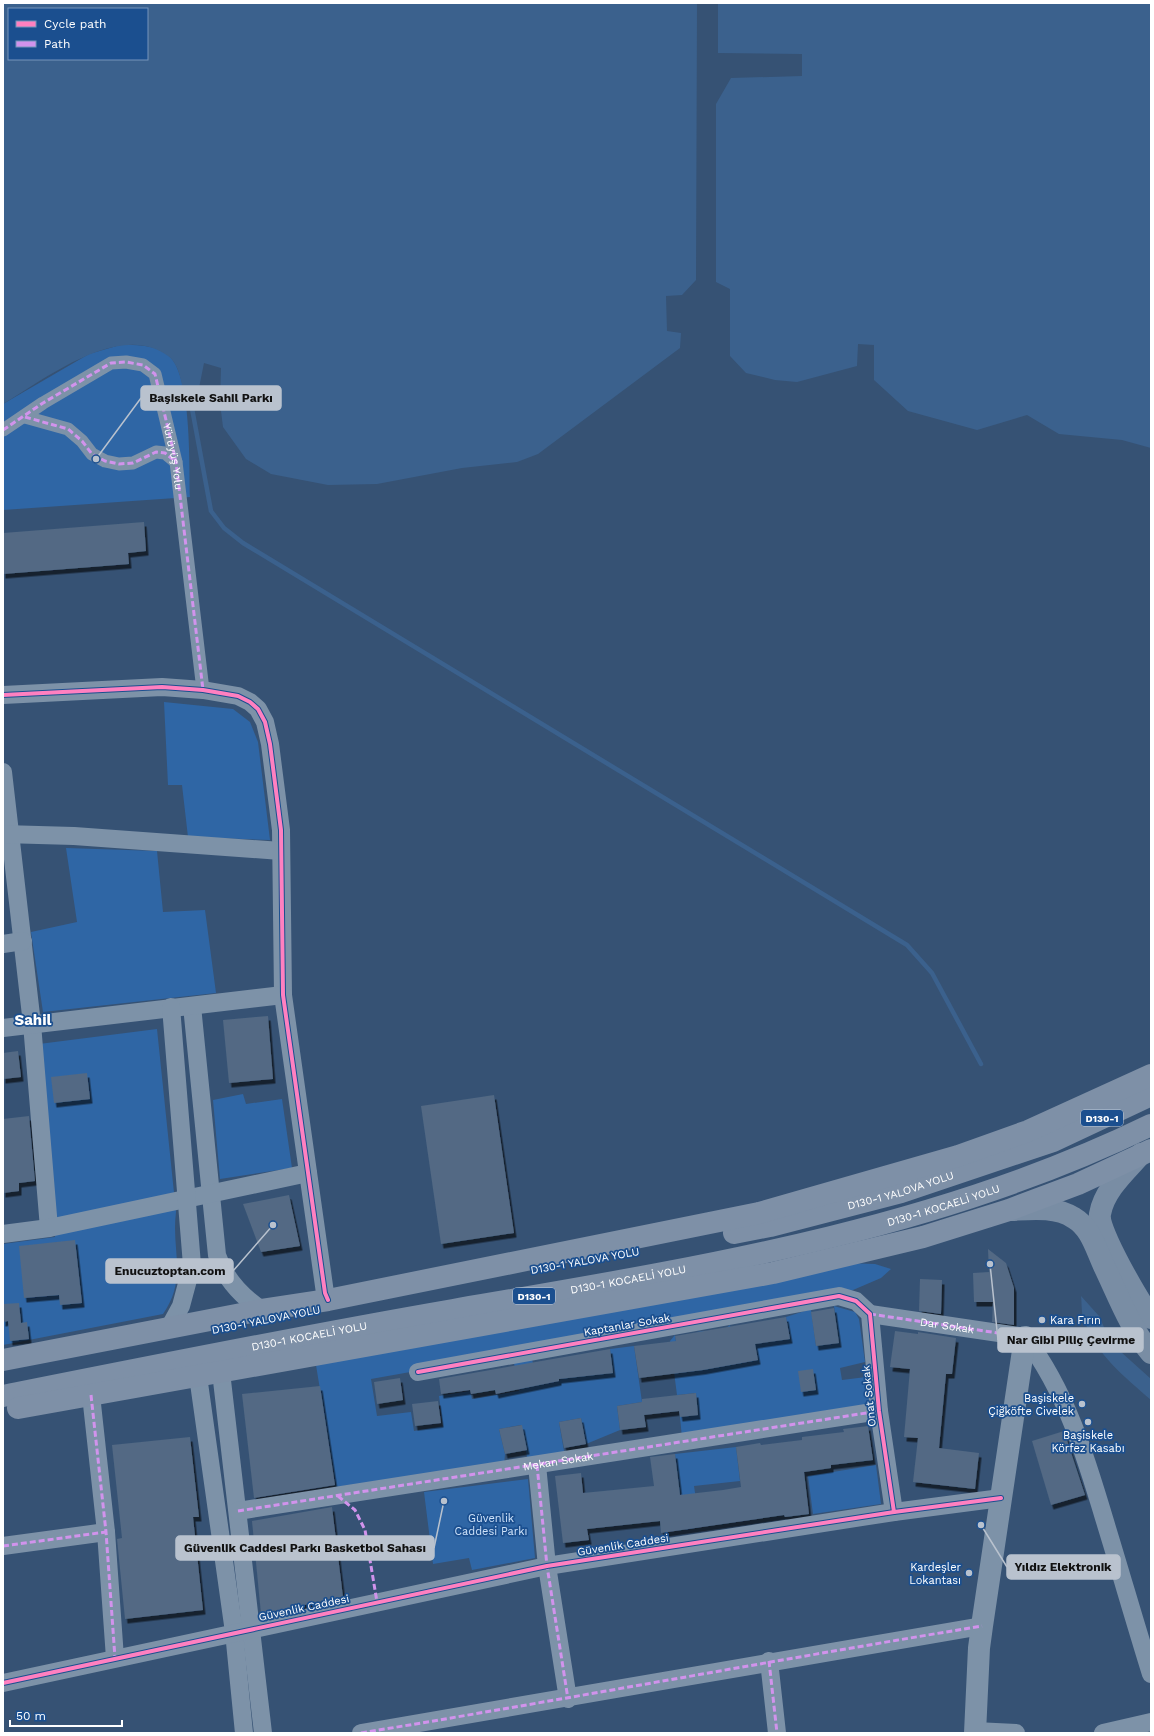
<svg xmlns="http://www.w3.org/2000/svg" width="1154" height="1736" font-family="'Work Sans',sans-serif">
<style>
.green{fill:#2f66a5}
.water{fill:#3b618d;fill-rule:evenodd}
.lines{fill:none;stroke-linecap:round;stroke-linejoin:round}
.stream{stroke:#3b618d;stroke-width:4.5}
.building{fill:#526984;filter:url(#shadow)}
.pedestrian{stroke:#7d92a8;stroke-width:13}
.minor{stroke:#7d92a8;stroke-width:18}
.tertiary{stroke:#7d92a8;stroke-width:22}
.secondary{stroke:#798da4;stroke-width:22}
.trunk{stroke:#7e90a7;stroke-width:22}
.quiet{stroke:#d193ec;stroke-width:3;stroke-dasharray:6 3;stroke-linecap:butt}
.cycleway-casing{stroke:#1b4f8f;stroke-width:6}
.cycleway{stroke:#ff80c0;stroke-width:4}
.poi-dot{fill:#b9c2ce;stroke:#1b4f8f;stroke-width:1.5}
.labels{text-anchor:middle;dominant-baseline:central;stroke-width:3.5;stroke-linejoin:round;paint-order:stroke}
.shield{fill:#1b4f8f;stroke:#bbcadd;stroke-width:1}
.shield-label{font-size:10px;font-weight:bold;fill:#fff}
.street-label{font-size:11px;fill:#fff;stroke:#1b4f8f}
.poi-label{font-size:11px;fill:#fff;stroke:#1b4f8f;text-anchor:end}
.park-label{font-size:11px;fill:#cfe3fa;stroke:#1b4f8f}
.district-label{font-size:15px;font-weight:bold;fill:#fff;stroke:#1b4f8f}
.leader{fill:none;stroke:#b9c2ce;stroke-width:1.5}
.callout-dot{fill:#b9c2ce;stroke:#1b4f8f;stroke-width:1.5}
.callout{fill:#b9c2ce;stroke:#b9c2ce;stroke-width:1.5}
.callout-label{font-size:12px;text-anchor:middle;font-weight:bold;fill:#111}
</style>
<defs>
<filter id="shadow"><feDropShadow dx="2.5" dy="4.5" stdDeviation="0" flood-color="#0009"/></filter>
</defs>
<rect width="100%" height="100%" fill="#365274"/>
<g class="green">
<path d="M 120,345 C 136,345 156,344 169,356 C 192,376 189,466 190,497 L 3,510 L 3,404 L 89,354 Z"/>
<path d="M 164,702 L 233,709 L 250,722 L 258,742 L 270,840 L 188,837 L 182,785 L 168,785 Z"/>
<path d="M 66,848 L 157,851 L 163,912 L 205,910 L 216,993 L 43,1012 L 31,932 L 77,922 Z"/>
<path d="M 157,1029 L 176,1212 C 171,1250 188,1278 163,1314 L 3,1345 L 3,1244 L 55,1237 L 39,1044 Z"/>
<path d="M 243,1094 L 246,1104 L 282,1099 L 292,1168 L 220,1179 L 213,1100 Z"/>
<path d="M 845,1263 L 875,1264 L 891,1269 L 881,1278 L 839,1296 L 371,1379 L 377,1416 L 411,1412 L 414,1431 L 443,1426 L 439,1396 L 470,1391 L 472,1399 L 519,1391 L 514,1363 L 532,1359 L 538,1385 L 559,1381 L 560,1378 L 612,1373 L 610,1349 L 634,1346 L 642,1402 L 617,1406 L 620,1430 L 586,1444 L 581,1418 L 559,1422 L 565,1457 L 528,1462 L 521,1425 L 499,1429 L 505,1454 L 504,1465 L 336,1487 L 315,1359 Z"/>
<path d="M 834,1306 L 855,1312 L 859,1319 L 865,1362 L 840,1368 L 842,1380 L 866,1377 L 872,1408 L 682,1438 L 680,1417 L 698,1415 L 696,1393 L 677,1395 L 670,1341 L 675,1335 L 680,1372 L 697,1332 L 704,1331 L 709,1368 L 726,1328 L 730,1325 L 736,1362 L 758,1359 L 755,1344 L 789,1339 L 786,1317 L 811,1309 L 816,1346 L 839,1343 Z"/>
<path d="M 736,1447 L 740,1481 L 694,1486 L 700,1527 L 686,1530 L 681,1495 L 655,1491 L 679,1488 L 675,1454 Z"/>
<path d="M 876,1465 L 881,1504 L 813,1514 L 808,1476 Z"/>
<path d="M 528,1479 L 535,1558 L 472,1570 L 469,1558 L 433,1564 L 424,1492 Z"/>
</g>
<g class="water">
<path d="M 3,3 L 697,3 L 696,280 L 682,295 L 666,296 L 667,331 L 681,333 L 680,348 L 538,454 L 517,462 L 462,468 L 377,484 L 328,485 L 271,474 L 246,459 L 223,427 L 220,403 L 221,368 L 204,363 L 196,403 L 186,403 C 182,389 181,365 168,356 C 121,320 44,379 3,404 ZM 9,9 L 147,9 L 147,59 L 9,59 Z"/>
<path d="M 718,3 L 1151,3 L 1151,448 L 1122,440 L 1059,434 L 1027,415 L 977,430 L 908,411 L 874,380 L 874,345 L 858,344 L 857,366 L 797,382 L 775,380 L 746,373 L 730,356 L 730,289 L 716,282 L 716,104 L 731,78 L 802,76 L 802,54 L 718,53 Z"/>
<path d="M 1081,1296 L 1099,1316 L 1111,1343 L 1151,1379 L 1151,1400 C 1123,1375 1098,1357 1084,1320 C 1081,1313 1082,1303 1081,1296 Z"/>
</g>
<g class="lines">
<path class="stream" d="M 191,403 L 211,511 L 224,528 L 243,543 L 907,945 L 932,973 L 981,1064"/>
</g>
<g class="building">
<path d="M 144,522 L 146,551 L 128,553 L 129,564 L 3,574 L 3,533 Z"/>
<path d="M 268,1016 L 273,1079 L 229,1083 L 223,1020 Z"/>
<path d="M 18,1051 L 21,1077 L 3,1079 L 3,1053 Z"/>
<path d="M 87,1073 L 90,1099 L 54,1103 L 51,1077 Z"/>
<path d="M 494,1095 L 514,1233 L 441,1244 L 421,1106 Z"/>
<path d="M 29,1116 L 35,1181 L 19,1183 L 19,1191 L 3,1193 L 3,1119 Z"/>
<path d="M 289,1195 L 300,1246 L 261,1252 L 243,1204 Z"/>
<path d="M 75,1240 L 82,1303 L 60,1305 L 59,1295 L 24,1298 L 19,1246 Z"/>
<path d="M 988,1249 L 1006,1263 L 1014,1288 L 1014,1325 L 992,1322 L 993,1302 L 974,1302 L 973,1273 L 989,1272 Z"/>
<path d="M 920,1279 L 942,1280 L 941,1314 L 919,1311 Z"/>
<path d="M 19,1303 L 21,1323 L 27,1322 L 29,1339 L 10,1341 L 8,1321 L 3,1322 L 3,1304 Z"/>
<path d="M 834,1308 L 839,1343 L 816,1346 L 811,1312 Z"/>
<path d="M 786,1317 L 790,1339 L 755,1344 L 758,1360 L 703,1370 L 639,1378 L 634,1346 L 676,1341 L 675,1336 Z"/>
<path d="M 895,1331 L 918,1334 L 918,1332 L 956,1338 L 952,1374 L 946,1374 L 939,1448 L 979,1453 L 975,1489 L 913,1482 L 918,1438 L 904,1437 L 910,1369 L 890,1367 Z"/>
<path d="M 610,1349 L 613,1373 L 559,1379 L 559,1381 L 496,1394 L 495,1390 L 471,1394 L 470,1390 L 441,1394 L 439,1379 Z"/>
<path d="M 813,1369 L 816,1390 L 801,1392 L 798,1371 Z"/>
<path d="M 400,1378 L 403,1400 L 377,1404 L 374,1382 Z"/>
<path d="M 320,1386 L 335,1485 L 254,1498 L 242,1394 Z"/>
<path d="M 696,1393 L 698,1415 L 680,1417 L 679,1411 L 644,1415 L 646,1427 L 620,1430 L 617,1406 L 642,1402 L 642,1399 Z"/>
<path d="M 438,1401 L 441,1423 L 415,1426 L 412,1404 Z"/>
<path d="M 581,1418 L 586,1444 L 564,1448 L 559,1422 Z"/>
<path d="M 522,1425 L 527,1450 L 505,1454 L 499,1429 Z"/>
<path d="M 868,1426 L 873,1460 L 831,1465 L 831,1468 L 804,1472 L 809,1514 L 785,1517 L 784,1515 L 661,1533 L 660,1521 L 587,1529 L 589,1540 L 563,1543 L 555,1476 L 581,1473 L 583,1493 L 654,1486 L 650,1457 L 675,1454 L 680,1495 L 723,1490 L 741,1487 L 736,1447 L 760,1443 L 761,1445 L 802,1440 L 802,1437 L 844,1432 L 843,1429 Z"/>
<path d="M 1064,1431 L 1085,1495 L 1051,1505 L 1032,1441 Z"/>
<path d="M 190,1437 L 199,1517 L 193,1517 L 203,1610 L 125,1619 L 117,1539 L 122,1538 L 112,1445 Z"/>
<path d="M 332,1507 L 343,1597 L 261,1614 L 252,1521 Z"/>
</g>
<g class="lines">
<g class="pedestrian">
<path d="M 25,417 L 68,429 L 82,441 L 92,454 L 105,461 L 119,464 L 133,463 L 156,452 L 165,453 L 176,462"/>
<path id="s1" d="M 3,430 L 43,403 L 111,363 L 126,362 L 143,365 L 155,374 L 176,462 L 203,690"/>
</g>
<g class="minor">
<path d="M 3,695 L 162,687 L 203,690 L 238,696 L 250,702 L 258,709 L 265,722 L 270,744 L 281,830 L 283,995 L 325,1293 L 328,1300"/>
<path d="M 3,772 L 32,1024 L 49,1228"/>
<path d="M 3,834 L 74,836 L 281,851"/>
<path d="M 3,944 L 23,941"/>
<path d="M 192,1006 L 217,1255 C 225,1279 241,1296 262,1310"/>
<path d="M 3,1028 L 283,995"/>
<path d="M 3,1234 L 49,1228 L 308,1173"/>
<path d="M 870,1314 L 1025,1337 C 1068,1394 1087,1461 1107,1528 C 1122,1577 1136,1626 1151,1674"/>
<path d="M 169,1328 L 181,1306 L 192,1265 L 171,1007"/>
<path d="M 221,1372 L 263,1733"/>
<path d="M 418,1372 L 839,1296 L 856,1301 L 870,1314 L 879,1411 L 894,1512"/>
<path d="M 198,1376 L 234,1632 L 244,1733"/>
<path d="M 91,1395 L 106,1532 L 115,1658"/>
<path d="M 537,1465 L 547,1566 L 568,1699"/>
<path d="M 238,1511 L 879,1411"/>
<path d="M 3,1546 L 106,1532"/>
<path d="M 769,1661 L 777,1733"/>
<path d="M 3,1683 L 547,1566 L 894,1512 L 1001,1498"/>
<path d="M 975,1731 L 1016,1733"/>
<path d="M 361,1733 C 568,1699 775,1660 982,1626"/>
<path d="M 1103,1733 L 1151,1722"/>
</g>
<path class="tertiary" d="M 975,1733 L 979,1648 L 982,1626 L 1025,1337"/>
<g class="secondary">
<path d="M 1141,1154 C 1126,1171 1104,1190 1100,1214 C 1097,1231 1140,1302 1151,1318"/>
<path d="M 1011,1210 C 1031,1209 1056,1206 1074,1218 C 1091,1228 1096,1249 1104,1266 C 1118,1295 1130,1328 1151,1353"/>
</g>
<g class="trunk">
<path id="s2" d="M 734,1233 L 770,1226 L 901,1192 L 1053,1141 L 1151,1095"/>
<path d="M 3,1360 L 262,1310 L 328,1300 L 759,1213 L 958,1156 L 1028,1131 L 1151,1075"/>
<path id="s3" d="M 3,1396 C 153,1366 302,1336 453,1310 C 691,1269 932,1232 1151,1125"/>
<path d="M 18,1408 L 773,1273 L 923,1237 L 1009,1210 L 1078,1184 L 1151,1150"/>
</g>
<g class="quiet">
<path d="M 25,417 L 68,429 L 82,441 L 92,454 L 105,461 L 119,464 L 133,463 L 156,452 L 165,453 L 176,462"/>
<path d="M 3,430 L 43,403 L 111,363 L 126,362 L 143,365 L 155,374 L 176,462 L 203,690"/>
<path id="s4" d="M 870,1314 L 1025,1337"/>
<path d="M 91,1395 L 106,1532 L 115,1658"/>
<path d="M 537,1465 L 547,1566 L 568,1699"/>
<path d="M 338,1496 L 355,1510 L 365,1530 L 377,1602"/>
<path id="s5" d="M 238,1511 L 879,1411"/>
<path d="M 3,1546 L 106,1532"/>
<path d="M 769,1661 L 777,1733"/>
<path d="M 361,1733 C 568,1699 775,1660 982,1626"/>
</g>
<g class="cycleway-casing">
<g id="cycleway">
<path d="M 3,695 L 162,687 L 203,690 L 238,696 L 250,702 L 258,709 L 265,722 L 270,744 L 281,830 L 283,995 L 325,1293 L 328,1300"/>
<path d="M 418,1372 L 839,1296 L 856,1301 L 870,1314 L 879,1411 L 894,1512"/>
<path d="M 3,1683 L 547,1566 L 894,1512 L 1001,1498"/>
</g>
</g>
<use href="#cycleway" class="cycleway"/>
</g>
<g class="poi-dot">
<circle cx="1042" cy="1320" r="4"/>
<circle cx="1082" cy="1404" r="4"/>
<circle cx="1088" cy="1422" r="4"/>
<circle cx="969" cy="1573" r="4"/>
</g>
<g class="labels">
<g class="shield">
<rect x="1081" y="1110" width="42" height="16" rx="3"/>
<rect x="513" y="1288" width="42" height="16" rx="3"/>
</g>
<g class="shield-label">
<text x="1102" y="1118">D130-1</text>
<text x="534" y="1296">D130-1</text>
</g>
<g class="street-label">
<text stroke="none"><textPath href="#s1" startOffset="259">Yürüyüş Yolu</textPath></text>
<text stroke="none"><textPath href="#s2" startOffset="172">D130-1 YALOVA YOLU</textPath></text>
<text stroke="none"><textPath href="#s3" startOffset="960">D130-1 KOCAELİ YOLU</textPath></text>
<text transform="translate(585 1261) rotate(-10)">D130-1 YALOVA YOLU</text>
<text stroke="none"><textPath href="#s3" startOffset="636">D130-1 KOCAELİ YOLU</textPath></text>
<text transform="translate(266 1320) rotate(-11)">D130-1 YALOVA YOLU</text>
<text transform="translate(627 1325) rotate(-10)">Kaptanlar Sokak</text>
<text stroke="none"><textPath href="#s4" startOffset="78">Dar Sokak</textPath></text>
<text stroke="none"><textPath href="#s3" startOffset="312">D130-1 KOCAELİ YOLU</textPath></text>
<text transform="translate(869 1396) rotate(-96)">Onat Sokak</text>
<text stroke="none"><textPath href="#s5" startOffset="324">Mekan Sokak</textPath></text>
<text transform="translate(623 1545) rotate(-9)">Güvenlik Caddesi</text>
<text transform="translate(304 1608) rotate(-12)">Güvenlik Caddesi</text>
</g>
<g class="poi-label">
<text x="1050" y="1320" text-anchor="start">Kara Fırın</text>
<text x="1074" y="1398">Başiskele<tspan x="1074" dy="13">Çiğköfte Civelek</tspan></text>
<text x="1088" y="1435" text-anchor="middle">Başiskele<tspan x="1088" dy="13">Körfez Kasabı</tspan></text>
<text x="961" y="1567">Kardeşler<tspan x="961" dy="13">Lokantası</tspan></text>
</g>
<g class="park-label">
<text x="491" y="1518">Güvenlik<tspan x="491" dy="13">Caddesi Parkı</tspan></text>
</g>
<g class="district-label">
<text x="33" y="1020">Sahil</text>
</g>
</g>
<path class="leader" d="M96 459L141 398M273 1225L233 1271M990 1264L998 1340M444 1501L434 1548M981 1525L1007 1567"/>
<g class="callout-dot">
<circle cx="96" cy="459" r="4"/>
<circle cx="273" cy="1225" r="4"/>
<circle cx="990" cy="1264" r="4"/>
<circle cx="444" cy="1501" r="4"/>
<circle cx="981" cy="1525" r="4"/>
</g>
<g class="callout">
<rect x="141" y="386" width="140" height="24" rx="4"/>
<rect x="106" y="1259" width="127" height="24" rx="4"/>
<rect x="998" y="1328" width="145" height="24" rx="4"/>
<rect x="176" y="1536" width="258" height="24" rx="4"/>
<rect x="1007" y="1555" width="113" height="24" rx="4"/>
</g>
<g class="callout-label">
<text x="211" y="402">Başiskele Sahil Parkı</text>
<text x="170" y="1275">Enucuztoptan.com</text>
<text x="1071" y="1344">Nar Gibi Piliç Çevirme</text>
<text x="305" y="1552">Güvenlik Caddesi Parkı Basketbol Sahası</text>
<text x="1063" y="1571">Yıldız Elektronik</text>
</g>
<rect width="1154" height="1736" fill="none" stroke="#ffffff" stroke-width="8"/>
<rect x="8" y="8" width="140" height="52" fill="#1b4f8f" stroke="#7695bc"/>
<rect x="16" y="21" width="20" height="6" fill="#ff80c0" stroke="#7695bc"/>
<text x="44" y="28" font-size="12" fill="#ffffff">Cycle path</text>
<rect x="16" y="41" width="20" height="6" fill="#d193ec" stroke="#7695bc"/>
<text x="44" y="48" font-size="12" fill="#ffffff">Path</text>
<path d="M10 1720v6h112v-6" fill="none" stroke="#ffffff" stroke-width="2"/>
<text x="16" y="1720" font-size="12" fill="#ffffff" stroke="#1b4f8f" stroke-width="3" paint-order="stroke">50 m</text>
</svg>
